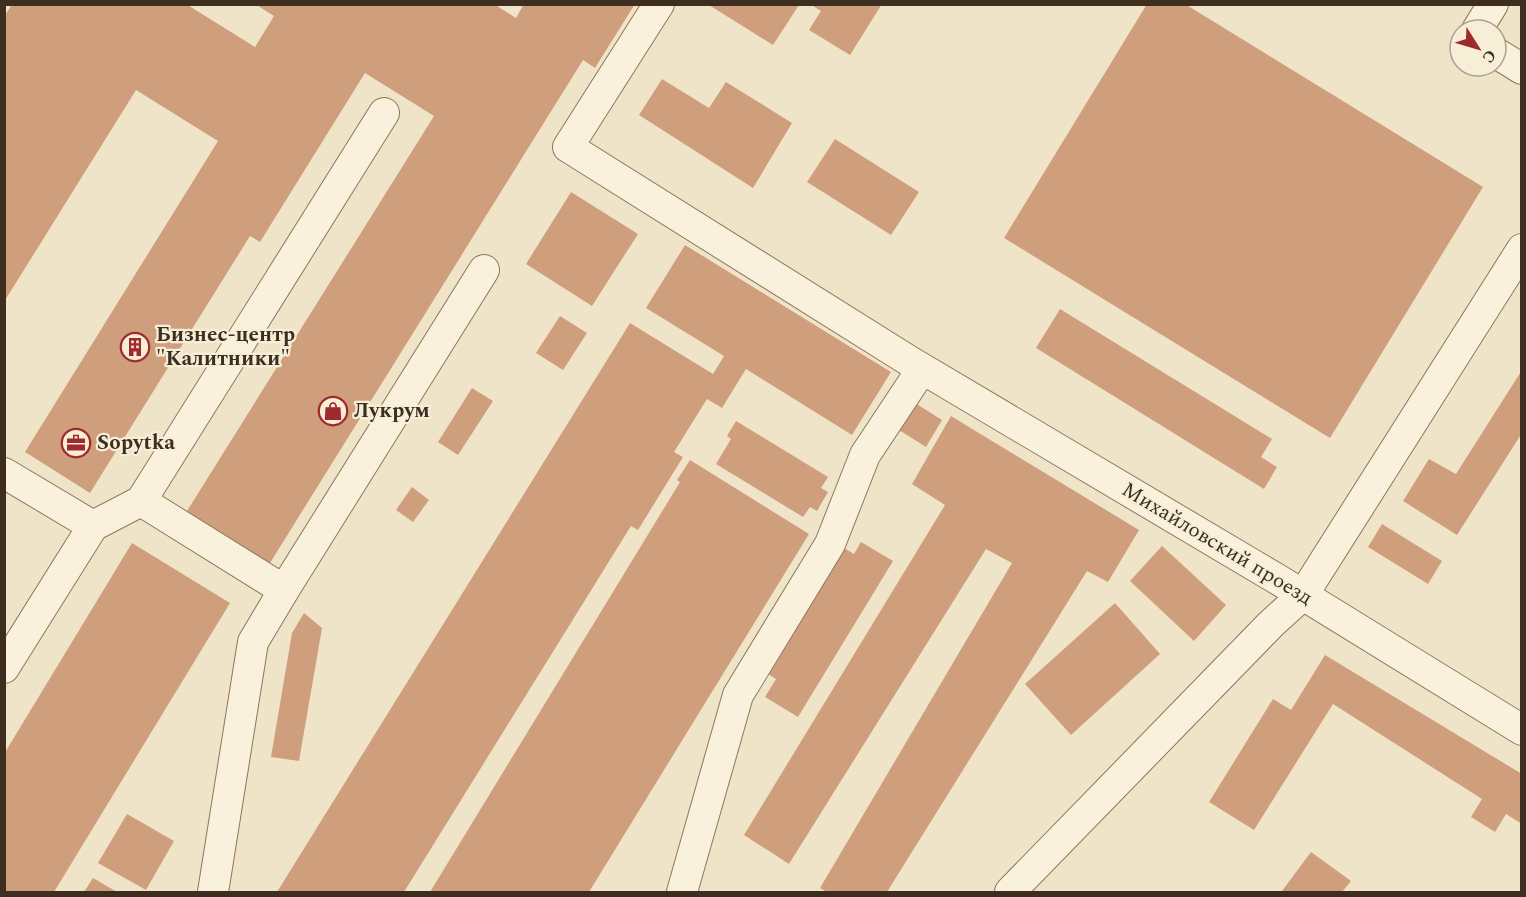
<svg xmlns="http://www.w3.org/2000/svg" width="1526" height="897" font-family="Spectral,serif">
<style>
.building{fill:#cf9f7d}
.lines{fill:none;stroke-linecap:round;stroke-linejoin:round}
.minor-casing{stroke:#8d765c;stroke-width:32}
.minor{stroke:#faf1dc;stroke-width:30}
.labels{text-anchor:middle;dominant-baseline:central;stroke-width:4.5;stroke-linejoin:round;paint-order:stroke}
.poi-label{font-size:21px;font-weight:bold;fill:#3d2e20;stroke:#f7eed8;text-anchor:start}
.street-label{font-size:21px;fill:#3d2e20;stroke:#f7eed8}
</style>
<rect width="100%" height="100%" fill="#f0e4c8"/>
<g class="building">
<path d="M 12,4 L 186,4 L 255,47 L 274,16 L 255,4 L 494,4 L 516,18 L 524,4 L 635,4 L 595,68 L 583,60 L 270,563 L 187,511 L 434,116 L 365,73 L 260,242 L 250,236 L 90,493 L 25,452 L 218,141 L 136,90 L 4,302 L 4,17 Z"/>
<path d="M 810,4 L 882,4 L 850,55 L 809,30 L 821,11 Z"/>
<path d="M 1147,4 L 1185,4 L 1483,187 L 1330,438 L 1004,238 Z"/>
<path d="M 709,5 L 799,5 L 773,45 Z"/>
<path d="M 662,79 L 709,108 L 726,82 L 792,123 L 753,188 L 639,115 Z"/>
<path d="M 835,139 L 919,192 L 891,235 L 807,182 Z"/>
<path d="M 571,192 L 638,234 L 592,306 L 526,264 Z"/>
<path d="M 685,245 L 891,372 L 852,435 L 746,369 L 722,408 L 707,399 L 674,452 L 683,457 L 638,530 L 631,526 L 404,892 L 277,892 L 630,323 L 713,374 L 724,356 L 646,308 Z"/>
<path d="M 1060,309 L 1272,439 L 1261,457 L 1277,467 L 1264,489 L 1036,348 Z"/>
<path d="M 560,316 L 587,333 L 563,370 L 536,353 Z"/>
<path d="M 1522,370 L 1522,433 L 1457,535 L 1403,501 L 1429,459 L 1456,474 Z"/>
<path d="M 472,388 L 493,401 L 458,455 L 438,442 Z"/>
<path d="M 915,403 L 942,420 L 926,447 L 899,430 Z"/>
<path d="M 951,416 L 1139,530 L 1108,582 L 1087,571 L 887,892 L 827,892 L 820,888 L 1012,563 L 986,549 L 789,864 L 744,835 L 945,505 L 912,484 Z"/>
<path d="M 736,421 L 828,477 L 821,488 L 828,492 L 817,511 L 810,507 L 803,517 L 716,464 L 731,439 L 727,436 Z"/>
<path d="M 690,460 L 809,534 L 589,892 L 430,892 L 680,482 L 677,480 Z"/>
<path d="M 412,487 L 429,500 L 413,522 L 396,510 Z"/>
<path d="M 1382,524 L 1442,561 L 1428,584 L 1368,547 Z"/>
<path d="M 861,542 L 893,561 L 798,717 L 765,697 L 776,679 L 768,674 L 844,548 L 854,554 Z"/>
<path d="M 132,543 L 230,603 L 54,892 L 4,892 L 4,754 Z"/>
<path d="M 1162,546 L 1226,605 L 1194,641 L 1130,581 Z"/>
<path d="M 1115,603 L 1160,654 L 1071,735 L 1025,684 Z"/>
<path d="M 304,613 L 322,628 L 299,761 L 271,757 L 292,633 Z"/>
<path d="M 1325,655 L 1522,774 L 1522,824 L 1506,814 L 1495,832 L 1471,817 L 1482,799 L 1333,704 L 1254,830 L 1209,802 L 1273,699 L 1291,710 Z"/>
<path d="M 127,814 L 174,841 L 146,890 L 98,863 Z"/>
<path d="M 1311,852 L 1351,881 L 1342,892 L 1282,891 Z"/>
<path d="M 93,878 L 117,892 L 84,892 Z"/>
</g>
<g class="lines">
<g class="minor-casing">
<g id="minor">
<path d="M 659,4 L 568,147 L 911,362 L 1277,579 L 1522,730"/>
<path d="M 1477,30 L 1493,4"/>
<path d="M 1496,53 L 1522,69"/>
<path d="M 4,473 L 93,526"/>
<path d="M 141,501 L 284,590 L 253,642 L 213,892"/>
<path d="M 284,590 L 484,270"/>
<path d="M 4,668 L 93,526 L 141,501 L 384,113"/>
<path d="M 682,892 L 738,695 L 830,544 L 865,455 L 922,369"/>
<path d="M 1010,892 L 1271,624 L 1303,595 L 1522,249"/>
</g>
</g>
<use href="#minor" class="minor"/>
</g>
<defs>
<g id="building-ring" transform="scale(1.5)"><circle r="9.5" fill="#f7eed8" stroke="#9e2a2b" stroke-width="1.5"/><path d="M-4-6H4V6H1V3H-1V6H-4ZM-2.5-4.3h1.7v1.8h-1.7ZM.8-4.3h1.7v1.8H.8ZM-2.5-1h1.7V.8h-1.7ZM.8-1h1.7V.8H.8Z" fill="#9e2a2b"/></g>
<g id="shop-ring" transform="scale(1.5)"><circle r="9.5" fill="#f7eed8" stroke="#9e2a2b" stroke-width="1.5"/><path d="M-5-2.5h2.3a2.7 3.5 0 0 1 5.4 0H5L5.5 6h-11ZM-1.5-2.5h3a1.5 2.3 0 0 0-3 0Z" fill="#9e2a2b"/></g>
<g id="office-ring" transform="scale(1.5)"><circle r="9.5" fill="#f7eed8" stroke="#9e2a2b" stroke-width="1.5"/><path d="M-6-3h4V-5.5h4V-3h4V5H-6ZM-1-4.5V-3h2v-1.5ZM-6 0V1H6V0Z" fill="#9e2a2b"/></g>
</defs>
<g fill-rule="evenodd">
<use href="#building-ring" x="135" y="347"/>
<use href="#shop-ring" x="333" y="411"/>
<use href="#office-ring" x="76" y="443"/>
</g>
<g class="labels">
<g class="poi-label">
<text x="156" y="335">Бизнес-центр<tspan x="156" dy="24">"Калитники"</tspan></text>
<text x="354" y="411">Лукрум</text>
<text x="97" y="443">Sopytka</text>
</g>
<g class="street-label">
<text transform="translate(1217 544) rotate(31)">Михайловский проезд</text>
</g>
</g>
<rect width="1526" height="897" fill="none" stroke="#3d2e20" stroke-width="12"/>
<g transform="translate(1478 48) rotate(127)"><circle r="28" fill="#f7eed8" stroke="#ada18e" stroke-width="1.5"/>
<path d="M0-4.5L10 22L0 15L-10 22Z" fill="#9e2a2b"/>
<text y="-9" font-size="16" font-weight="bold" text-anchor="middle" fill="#3d2e20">С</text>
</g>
</svg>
